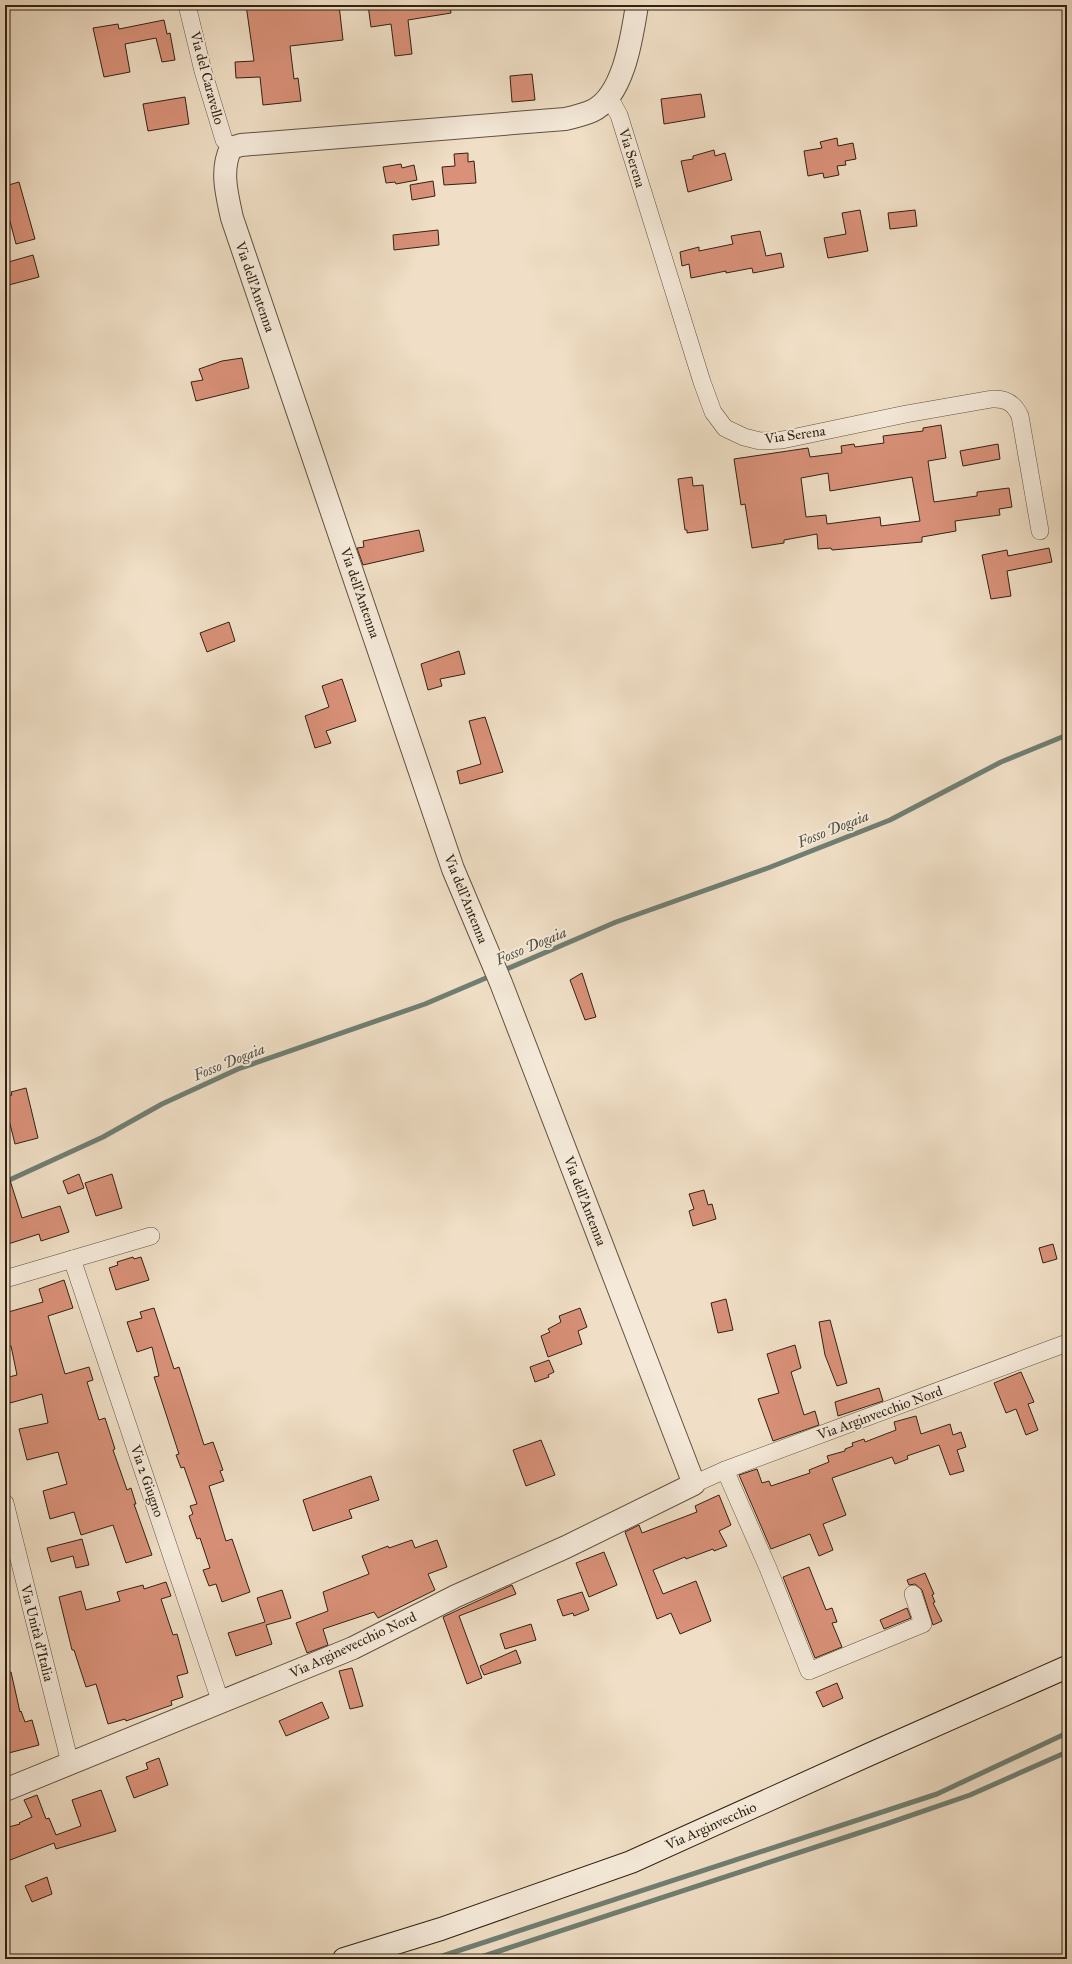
<svg xmlns="http://www.w3.org/2000/svg" width="1072" height="1964" font-family="'IM FELL Great Primer',serif">
<style>
.lines{fill:none;stroke-linecap:round;stroke-linejoin:round}
.stream{stroke:#707f73;stroke-width:5}
.building{fill:#d99179;stroke:#312212;fill-rule:evenodd}
.minor-casing{stroke:#61513f;stroke-width:18}
.tertiary-casing{stroke:#61513f;stroke-width:24}
.secondary-casing{stroke:#312212;stroke-width:24}
.minor{stroke:#f5eada;stroke-width:17}
.tertiary{stroke:#f5eada;stroke-width:22}
.secondary{stroke:#f5eada;stroke-width:22}
.labels{text-anchor:middle;dominant-baseline:central;stroke-width:4;stroke-linejoin:round;paint-order:stroke}
.street-label{font-size:14px;fill:#312212;stroke:#f5eada}
.water-label{font-size:15px;font-style:italic;fill:#505042;stroke:#f5eada}
</style>
<rect width="100%" height="100%" fill="#f0dfc6"/>
<filter id="stains"><feTurbulence type="fractalNoise" baseFrequency=".005" numOctaves="4"/><feColorMatrix values="0 0 0 0 .2 0 0 0 0 .09 0 0 0 0 .02 0 0 0 .5 -.17"/></filter>
<radialGradient id="worn" r=".72"><stop offset=".6" stop-color="#630" stop-opacity="0"/><stop offset="1" stop-color="#630" stop-opacity=".3"/></radialGradient>
<g class="lines">
<g class="stream">
<path d="M 502,971 L 616,922 L 768,868 L 890,820 L 1001,762 L 1067,735"/>
<path d="M 5,1182 L 103,1137 L 162,1104 L 238,1069 L 425,1004 L 493,975"/>
<path d="M 433,1959 L 937,1794 L 1067,1733"/>
<path d="M 475,1959 L 886,1824 L 970,1795 L 1067,1752"/>
</g>
</g>
<g class="building">
<path d="M 246,5 L 339,5 L 343,40 L 290,46 L 294,79 L 298,78 L 301,101 L 263,105 L 260,77 L 236,78 L 235,62 L 254,61 Z"/>
<path d="M 368,5 L 450,5 L 451,13 L 408,20 L 412,54 L 395,56 L 391,24 L 371,27 Z"/>
<path d="M 164,20 L 167,34 L 170,33 L 175,60 L 162,62 L 156,38 L 125,44 L 130,72 L 104,77 L 93,28 L 118,24 L 119,29 Z"/>
<path d="M 532,74 L 535,100 L 512,102 L 510,76 Z"/>
<path d="M 701,94 L 705,117 L 664,124 L 661,99 Z"/>
<path d="M 185,97 L 189,124 L 148,131 L 143,104 Z"/>
<path d="M 837,138 L 838,146 L 853,143 L 856,159 L 845,161 L 846,165 L 837,166 L 839,175 L 824,178 L 823,173 L 808,176 L 804,151 L 822,148 L 820,142 Z"/>
<path d="M 714,150 L 715,156 L 725,153 L 732,180 L 688,192 L 681,161 L 693,159 L 693,156 Z"/>
<path d="M 468,153 L 468,162 L 474,161 L 476,183 L 444,185 L 442,167 L 455,166 L 454,154 Z"/>
<path d="M 401,164 L 402,168 L 414,165 L 417,180 L 396,184 L 395,182 L 386,183 L 383,167 Z"/>
<path d="M 433,181 L 435,196 L 412,200 L 410,185 Z"/>
<path d="M 19,182 L 35,239 L 16,244 L 8,214 L 5,215 L 5,186 Z"/>
<path d="M 860,210 L 868,251 L 828,258 L 824,238 L 846,234 L 842,213 Z"/>
<path d="M 915,210 L 917,226 L 890,229 L 888,213 Z"/>
<path d="M 438,230 L 439,245 L 394,250 L 393,235 Z"/>
<path d="M 760,231 L 766,256 L 781,253 L 784,267 L 753,273 L 752,268 L 726,273 L 726,271 L 691,278 L 689,264 L 682,266 L 680,252 L 699,247 L 699,251 L 733,244 L 731,236 Z"/>
<path d="M 33,255 L 39,277 L 5,286 L 5,263 Z"/>
<path d="M 242,358 L 249,388 L 196,401 L 191,382 L 203,380 L 199,369 L 222,361 Z"/>
<path d="M 941,425 L 946,458 L 928,461 L 934,502 L 977,496 L 977,492 L 1009,488 L 1012,507 L 999,509 L 1000,515 L 955,521 L 956,531 L 922,537 L 922,542 L 832,550 L 831,548 L 818,549 L 817,534 L 784,540 L 784,543 L 752,548 L 745,504 L 741,505 L 734,459 L 808,448 L 810,457 L 842,453 L 841,446 L 854,444 L 855,447 L 884,443 L 883,436 L 923,431 L 923,428 ZM 828,473 L 830,491 L 912,477 L 920,521 L 881,526 L 880,517 L 827,524 L 826,515 L 806,517 L 801,478 Z"/>
<path d="M 998,444 L 1000,459 L 963,466 L 960,451 Z"/>
<path d="M 692,477 L 693,486 L 703,485 L 708,530 L 687,533 L 687,530 L 685,530 L 678,479 Z"/>
<path d="M 419,530 L 424,551 L 363,565 L 357,548 L 364,547 L 363,541 Z"/>
<path d="M 1049,548 L 1052,562 L 1007,571 L 1011,596 L 991,599 L 982,555 L 1007,550 L 1008,556 Z"/>
<path d="M 229,622 L 235,641 L 207,652 L 200,633 Z"/>
<path d="M 459,651 L 465,674 L 440,679 L 442,686 L 428,690 L 421,664 Z"/>
<path d="M 342,679 L 356,721 L 326,731 L 331,743 L 315,748 L 305,716 L 329,707 L 322,686 Z"/>
<path d="M 485,717 L 503,772 L 460,784 L 457,771 L 481,764 L 469,721 Z"/>
<path d="M 582,973 L 596,1017 L 585,1020 L 570,980 Z"/>
<path d="M 26,1088 L 38,1138 L 15,1144 L 5,1104 L 5,1096 L 12,1095 L 11,1092 Z"/>
<path d="M 8,1174 L 22,1218 L 60,1206 L 69,1232 L 41,1241 L 39,1234 L 5,1245 L 5,1175 Z"/>
<path d="M 79,1174 L 84,1188 L 68,1194 L 63,1181 Z"/>
<path d="M 112,1174 L 122,1208 L 96,1216 L 85,1183 Z"/>
<path d="M 704,1190 L 708,1205 L 712,1204 L 716,1219 L 693,1226 L 689,1211 L 694,1209 L 689,1194 Z"/>
<path d="M 1053,1244 L 1057,1259 L 1043,1263 L 1039,1248 Z"/>
<path d="M 133,1257 L 134,1259 L 141,1257 L 149,1280 L 116,1290 L 109,1268 L 118,1265 L 117,1262 Z"/>
<path d="M 64,1280 L 73,1308 L 48,1316 L 65,1374 L 89,1367 L 93,1380 L 87,1382 L 99,1420 L 105,1418 L 115,1449 L 113,1450 L 127,1490 L 131,1488 L 136,1504 L 134,1504 L 152,1555 L 126,1563 L 113,1525 L 81,1535 L 74,1512 L 50,1519 L 43,1491 L 67,1484 L 58,1452 L 27,1460 L 19,1429 L 48,1423 L 42,1394 L 10,1403 L 5,1383 L 5,1378 L 17,1375 L 11,1346 L 5,1348 L 5,1313 L 43,1302 L 39,1289 Z"/>
<path d="M 726,1299 L 733,1330 L 718,1333 L 711,1303 Z"/>
<path d="M 154,1308 L 174,1369 L 179,1367 L 204,1445 L 213,1442 L 223,1470 L 220,1471 L 224,1481 L 209,1486 L 226,1541 L 232,1539 L 250,1592 L 222,1602 L 216,1584 L 209,1586 L 203,1570 L 210,1568 L 200,1538 L 197,1539 L 189,1516 L 193,1514 L 190,1506 L 197,1504 L 184,1467 L 181,1468 L 176,1455 L 179,1454 L 154,1377 L 159,1376 L 152,1347 L 137,1352 L 127,1322 L 142,1318 L 140,1312 Z"/>
<path d="M 580,1308 L 587,1327 L 578,1331 L 582,1344 L 548,1357 L 541,1336 L 550,1332 L 548,1329 L 561,1322 L 559,1316 Z"/>
<path d="M 830,1320 L 847,1383 L 837,1386 L 825,1355 L 819,1322 Z"/>
<path d="M 795,1345 L 801,1368 L 791,1372 L 804,1415 L 815,1411 L 819,1425 L 773,1441 L 758,1399 L 779,1393 L 767,1354 Z"/>
<path d="M 549,1360 L 554,1372 L 548,1375 L 549,1377 L 535,1382 L 530,1367 Z"/>
<path d="M 1021,1372 L 1034,1402 L 1028,1404 L 1038,1430 L 1026,1435 L 1016,1409 L 1006,1413 L 994,1383 Z"/>
<path d="M 879,1388 L 883,1401 L 838,1416 L 835,1402 Z"/>
<path d="M 916,1416 L 921,1434 L 950,1424 L 953,1435 L 961,1432 L 966,1447 L 957,1450 L 964,1471 L 950,1475 L 939,1445 L 907,1456 L 908,1459 L 895,1464 L 892,1457 L 832,1478 L 846,1515 L 823,1524 L 833,1550 L 819,1556 L 810,1534 L 771,1549 L 739,1475 L 757,1469 L 762,1483 L 769,1481 L 771,1486 L 810,1473 L 809,1470 L 829,1462 L 827,1456 L 845,1451 L 845,1449 L 853,1446 L 852,1443 L 864,1439 L 865,1442 L 896,1430 L 894,1422 Z"/>
<path d="M 541,1440 L 555,1475 L 526,1486 L 513,1450 Z"/>
<path d="M 371,1476 L 379,1500 L 349,1510 L 352,1518 L 313,1531 L 303,1500 Z"/>
<path d="M 719,1495 L 731,1525 L 719,1531 L 727,1546 L 714,1551 L 713,1549 L 686,1559 L 685,1557 L 653,1570 L 663,1594 L 696,1581 L 711,1621 L 680,1634 L 671,1613 L 657,1619 L 625,1532 L 639,1525 L 642,1533 L 697,1512 L 695,1506 Z"/>
<path d="M 82,1539 L 89,1565 L 76,1568 L 73,1556 L 51,1562 L 47,1548 Z"/>
<path d="M 412,1540 L 415,1548 L 437,1540 L 447,1567 L 428,1574 L 435,1590 L 378,1618 L 374,1612 L 323,1629 L 328,1645 L 307,1653 L 296,1623 L 328,1611 L 323,1592 L 369,1574 L 362,1556 L 388,1546 L 389,1548 Z"/>
<path d="M 604,1552 L 617,1585 L 589,1597 L 576,1563 Z"/>
<path d="M 809,1567 L 826,1610 L 832,1608 L 837,1622 L 832,1623 L 842,1647 L 815,1658 L 783,1577 Z"/>
<path d="M 925,1573 L 934,1594 L 932,1595 L 935,1602 L 933,1603 L 942,1621 L 933,1625 L 922,1590 L 915,1584 L 909,1585 L 907,1580 Z"/>
<path d="M 166,1582 L 171,1596 L 161,1599 L 173,1635 L 177,1634 L 188,1673 L 177,1676 L 183,1697 L 171,1701 L 172,1705 L 126,1721 L 125,1719 L 108,1724 L 96,1684 L 86,1687 L 74,1650 L 72,1650 L 59,1597 L 81,1591 L 86,1610 L 120,1601 L 117,1592 L 143,1585 L 144,1589 Z"/>
<path d="M 512,1585 L 516,1594 L 459,1616 L 482,1678 L 467,1684 L 443,1617 Z"/>
<path d="M 282,1590 L 291,1618 L 266,1625 L 272,1644 L 236,1656 L 228,1633 L 265,1622 L 257,1598 Z"/>
<path d="M 582,1592 L 589,1610 L 574,1616 L 573,1613 L 563,1616 L 557,1600 Z"/>
<path d="M 907,1608 L 911,1618 L 884,1629 L 880,1620 Z"/>
<path d="M 531,1624 L 536,1640 L 505,1649 L 500,1634 Z"/>
<path d="M 516,1650 L 521,1663 L 484,1675 L 480,1666 Z"/>
<path d="M 352,1668 L 363,1706 L 350,1709 L 339,1671 Z"/>
<path d="M 11,1672 L 20,1712 L 21,1711 L 25,1722 L 32,1720 L 39,1745 L 5,1754 L 5,1673 Z"/>
<path d="M 837,1683 L 843,1698 L 823,1707 L 816,1692 Z"/>
<path d="M 322,1702 L 329,1718 L 286,1736 L 279,1721 Z"/>
<path d="M 159,1758 L 168,1785 L 134,1798 L 126,1777 L 148,1769 L 146,1763 Z"/>
<path d="M 101,1790 L 116,1831 L 56,1849 L 54,1843 L 5,1862 L 5,1828 L 20,1824 L 19,1823 L 32,1817 L 24,1800 L 37,1795 L 46,1819 L 49,1818 L 56,1835 L 81,1826 L 72,1800 Z"/>
<path d="M 47,1877 L 52,1894 L 32,1902 L 25,1886 Z"/>
</g>
<g class="lines">
<g class="minor-casing">
<g id="minor">
<path d="M 187,5 L 203,71 L 224,140 L 231,148"/>
<path d="M 609,97 L 619,115 L 702,382 L 713,412 L 725,428 L 744,437 L 760,441 L 782,440 L 906,414 L 992,399 C 1006,398 1014,403 1020,416 L 1040,531"/>
<path d="M 72,1259 L 221,1703"/>
<path d="M 5,1279 L 151,1236"/>
<path d="M 725,1470 L 768,1568 L 809,1671 L 923,1624 L 913,1594"/>
<path d="M 694,1484 L 725,1470 L 1067,1343"/>
<path d="M 5,1503 L 70,1763"/>
</g>
</g>
<g class="tertiary-casing">
<path id="tertiary" d="M 5,1790 L 353,1648 L 456,1596 L 566,1547 L 694,1484 L 501,983 L 453,869 L 232,218 C 227,195 220,170 231,148 L 241,145 L 565,119 C 574,117 583,115 592,111 C 624,96 632,36 637,5"/>
</g>
<g class="secondary-casing">
<path id="secondary" d="M 344,1959 L 441,1929 L 631,1862 L 868,1755 L 1067,1667"/>
</g>
<use href="#minor" class="minor"/>
<use href="#tertiary" class="tertiary"/>
<use href="#secondary" class="secondary"/>
</g>
<g class="labels">
<g class="street-label">
<text transform="translate(207 78) rotate(75)">Via del Caravello</text>
<text transform="translate(632 158) rotate(73)">Via Serena</text>
<text transform="translate(255 287) rotate(71)">Via dell'Antenna</text>
<text transform="translate(795 435) rotate(-8)">Via Serena</text>
<text transform="translate(360 593) rotate(71)">Via dell'Antenna</text>
<text transform="translate(466 899) rotate(68)">Via dell'Antenna</text>
<text transform="translate(585 1201) rotate(69)">Via dell'Antenna</text>
<text transform="translate(880 1413) rotate(-20)">Via Arginvecchio Nord</text>
<text transform="translate(147 1481) rotate(71)">Via 2 Giugno</text>
<text transform="translate(37 1633) rotate(76)">Via Unità d'Italia</text>
<text transform="translate(353 1645) rotate(-25)">Via Arginevecchio Nord</text>
<text transform="translate(711 1826) rotate(-24)">Via Arginvecchio</text>
</g>
<g class="water-label">
<text transform="translate(833 829) rotate(-22)">Fosso Dogaia</text>
<text transform="translate(531 946) rotate(-23)">Fosso Dogaia</text>
<text transform="translate(229 1062) rotate(-22)">Fosso Dogaia</text>
</g>
</g>
<rect width="1072" height="1964" fill="none" stroke="#f0dfc6" stroke-width="20"/>
<rect x="6" y="6" width="1060" height="1952" fill="none" stroke="#312212" stroke-width="2"/>
<rect x="10" y="10" width="1052" height="1944" fill="none" stroke="#312212"/>
<rect width="100%" height="100%" filter="url(#stains)"/>
<rect width="100%" height="100%" fill="url(#worn)"/>
</svg>
